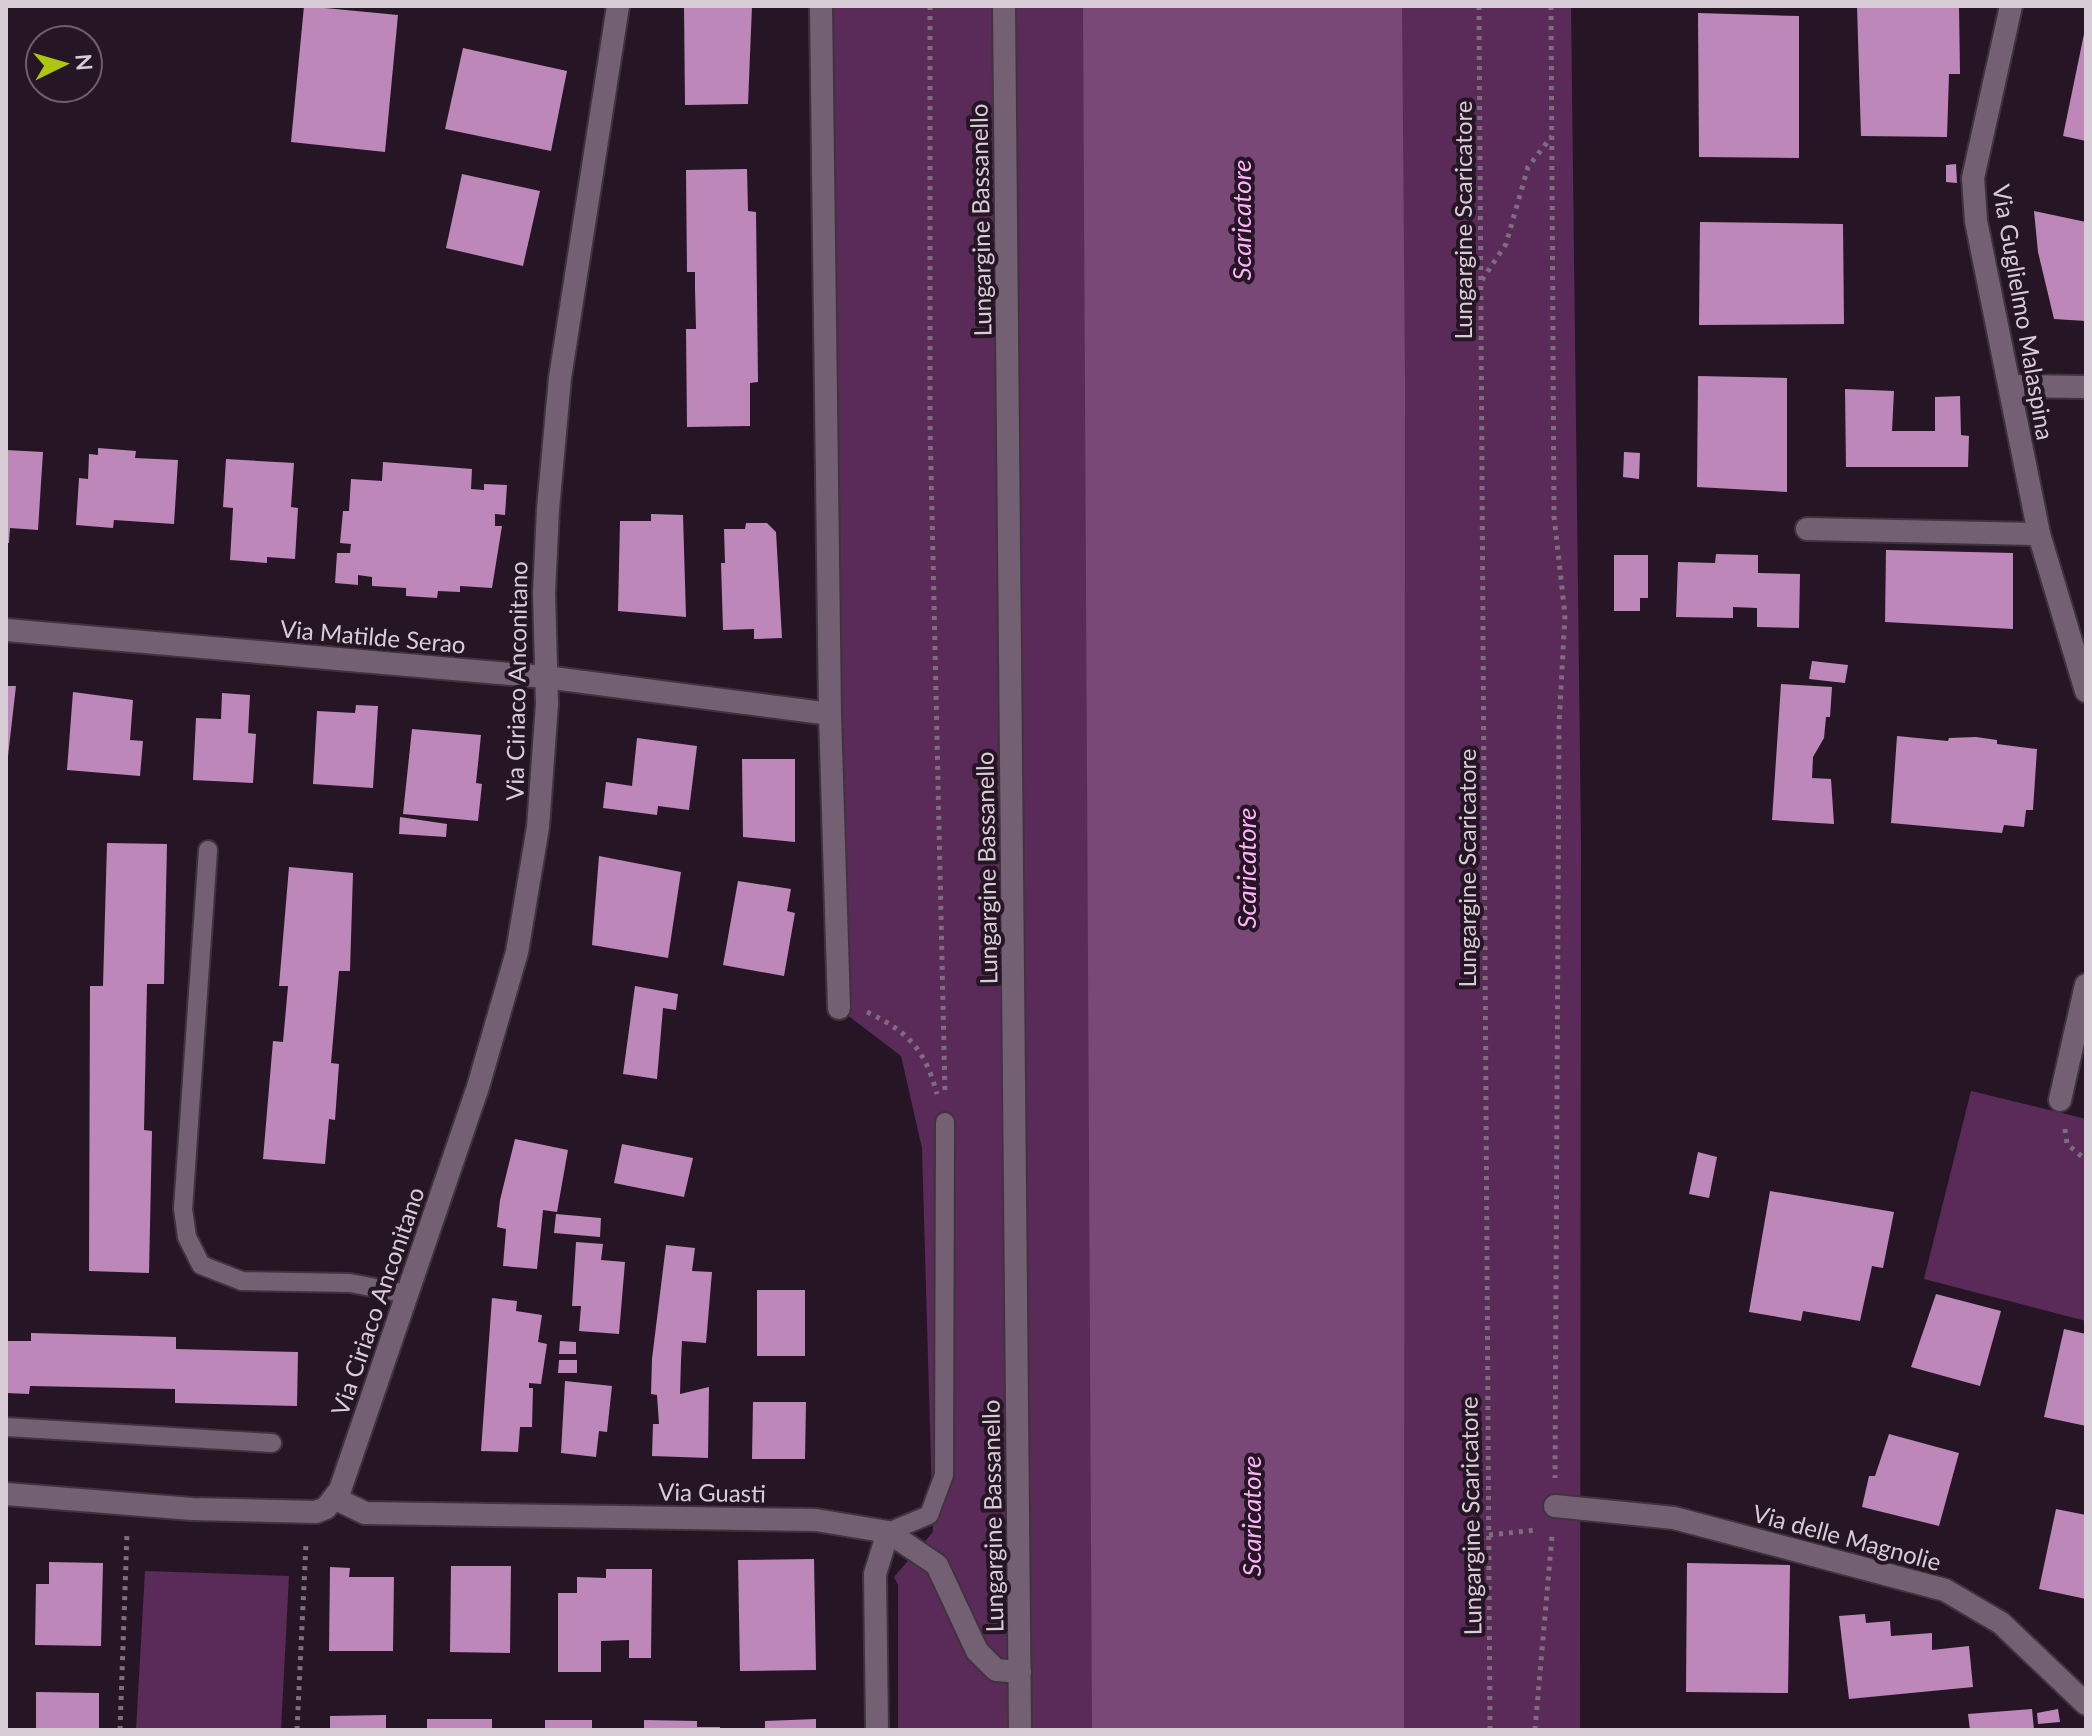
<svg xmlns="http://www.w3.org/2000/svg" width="2092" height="1736" font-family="Lato,sans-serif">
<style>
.green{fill:#5a2b58}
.water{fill:#7a4877}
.building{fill:#bd87ba}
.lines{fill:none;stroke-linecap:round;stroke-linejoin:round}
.service-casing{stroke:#3f333e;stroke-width:22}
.minor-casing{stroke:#3f333e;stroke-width:26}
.tertiary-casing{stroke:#3f333e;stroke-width:26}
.path{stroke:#7c6e7b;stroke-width:5;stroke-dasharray:4 6;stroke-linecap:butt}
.service{stroke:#746073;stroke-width:18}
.minor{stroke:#746073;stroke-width:22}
.tertiary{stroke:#746073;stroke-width:22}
.labels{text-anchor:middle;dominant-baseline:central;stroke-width:8;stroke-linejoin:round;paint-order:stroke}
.street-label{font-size:24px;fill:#d8cdd7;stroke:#261625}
.water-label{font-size:26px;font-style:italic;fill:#feb3f9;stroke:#261625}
</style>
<rect width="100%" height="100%" fill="#261625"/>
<g class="green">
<path d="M 822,6 L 1571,6 L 1581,842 L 1580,1730 L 898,1730 L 898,1585 L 894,1577 L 933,1532 L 922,1148 L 901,1056 L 846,1014 Z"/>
<path d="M 1971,1091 L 2086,1119 L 2086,1321 L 1924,1279 Z"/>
<path d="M 145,1571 L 289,1576 L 281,1730 L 136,1730 Z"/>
</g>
<path class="water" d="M 1083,6 L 1402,6 L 1405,381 L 1404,1730 L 1092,1730 Z"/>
<g class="building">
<path d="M 304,6 L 398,15 L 385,152 L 291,142 Z"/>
<path d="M 684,6 L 752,6 L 748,104 L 685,105 Z"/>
<path d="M 1857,6 L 1959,6 L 1960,74 L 1949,74 L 1947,137 L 1861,136 Z"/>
<path d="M 1698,13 L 1799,16 L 1799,158 L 1699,157 Z"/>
<path d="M 2085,29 L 2086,29 L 2086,141 L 2063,136 Z"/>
<path d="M 463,48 L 567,71 L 551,151 L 445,129 Z"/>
<path d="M 1956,164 L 1957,183 L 1946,182 L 1946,165 Z"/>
<path d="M 747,169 L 748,211 L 756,212 L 758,382 L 750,383 L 750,426 L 687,427 L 686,329 L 696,329 L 695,289 L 695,272 L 687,272 L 686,170 Z"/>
<path d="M 462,174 L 540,191 L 523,266 L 446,248 Z"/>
<path d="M 2034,211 L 2086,222 L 2086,321 L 2054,319 L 2038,252 Z"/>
<path d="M 1700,222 L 1843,224 L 1844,324 L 1699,325 Z"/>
<path d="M 1698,376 L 1787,378 L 1787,492 L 1697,487 Z"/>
<path d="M 1845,389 L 1894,391 L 1892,431 L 1935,431 L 1935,397 L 1960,396 L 1961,435 L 1969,436 L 1968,467 L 1846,467 Z"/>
<path d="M 98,448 L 136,451 L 135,458 L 178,460 L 174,524 L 114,520 L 113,528 L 76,525 L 79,478 L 88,479 L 89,454 L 98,455 Z"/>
<path d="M 6,450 L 43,452 L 38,530 L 10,528 L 9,543 L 6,543 Z"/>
<path d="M 1624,452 L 1640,453 L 1639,479 L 1623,477 Z"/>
<path d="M 226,459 L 294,463 L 291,507 L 298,508 L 295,559 L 267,557 L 267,563 L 230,560 L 233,508 L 223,507 Z"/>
<path d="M 383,462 L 472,469 L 471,489 L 484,490 L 484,484 L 507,485 L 505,515 L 495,514 L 495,526 L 502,526 L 492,588 L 460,586 L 460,592 L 438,591 L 437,598 L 406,596 L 406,588 L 372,586 L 372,577 L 358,575 L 358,585 L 335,583 L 337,553 L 350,553 L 351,544 L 340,543 L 343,511 L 349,511 L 351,479 L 382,481 Z"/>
<path d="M 651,514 L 683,515 L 686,617 L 618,611 L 620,521 L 651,521 Z"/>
<path d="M 746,523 L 767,523 L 776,532 L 782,638 L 754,639 L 754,629 L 723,630 L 721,563 L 725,563 L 724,529 L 745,529 Z"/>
<path d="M 1886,550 L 2013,553 L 2013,629 L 1885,622 Z"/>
<path d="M 1716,554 L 1758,555 L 1758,573 L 1800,574 L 1799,628 L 1757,627 L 1757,608 L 1733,607 L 1733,618 L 1676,617 L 1678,562 L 1715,563 Z"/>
<path d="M 1614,555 L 1648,555 L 1648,598 L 1640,598 L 1640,611 L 1614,611 Z"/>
<path d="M 1812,661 L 1848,665 L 1845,683 L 1809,679 Z"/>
<path d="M 1781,684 L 1832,687 L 1830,717 L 1826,717 L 1824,738 L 1813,757 L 1812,778 L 1831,779 L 1834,824 L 1772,820 Z"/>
<path d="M 6,686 L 16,686 L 8,756 L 6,756 Z"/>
<path d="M 73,692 L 133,700 L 130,740 L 143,741 L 140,776 L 67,770 Z"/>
<path d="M 222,693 L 250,695 L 248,733 L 256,734 L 253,783 L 193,780 L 196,718 L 221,719 Z"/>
<path d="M 356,705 L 378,706 L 373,788 L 313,784 L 317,711 L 355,713 Z"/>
<path d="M 412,729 L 481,735 L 476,783 L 482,784 L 478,821 L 403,814 Z"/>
<path d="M 1897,736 L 1948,741 L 1949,738 L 1976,737 L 1997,740 L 1997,744 L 2037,749 L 2033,810 L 2026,810 L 2024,827 L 2004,825 L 2002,833 L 1891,823 Z"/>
<path d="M 637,738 L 697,746 L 689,810 L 658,806 L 657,815 L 603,808 L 606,782 L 632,786 Z"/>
<path d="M 742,759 L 795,759 L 795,842 L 743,837 Z"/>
<path d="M 400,817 L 447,824 L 446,837 L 399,834 Z"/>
<path d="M 107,843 L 167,844 L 164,984 L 147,984 L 144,1130 L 152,1131 L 149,1273 L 89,1271 L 90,986 L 103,986 Z"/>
<path d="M 599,856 L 681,872 L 668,958 L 592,945 Z"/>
<path d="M 289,867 L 353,873 L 350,971 L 339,971 L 331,1063 L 339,1064 L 335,1120 L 329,1119 L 325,1164 L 263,1159 L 273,1041 L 283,1042 L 288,986 L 279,986 Z"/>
<path d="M 738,881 L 791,889 L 787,911 L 795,913 L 784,976 L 723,965 Z"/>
<path d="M 635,986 L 678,994 L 676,1010 L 663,1008 L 657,1079 L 623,1074 Z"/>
<path d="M 515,1139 L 568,1150 L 557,1212 L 543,1210 L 537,1269 L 503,1266 L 506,1229 L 497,1227 L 500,1200 Z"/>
<path d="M 622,1144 L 693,1158 L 684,1197 L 614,1183 Z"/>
<path d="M 1698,1152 L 1717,1157 L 1709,1198 L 1689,1194 Z"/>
<path d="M 1770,1191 L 1894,1212 L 1883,1268 L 1872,1266 L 1860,1321 L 1803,1311 L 1801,1321 L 1749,1312 Z"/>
<path d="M 556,1214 L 601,1218 L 600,1237 L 554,1233 Z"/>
<path d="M 576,1242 L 603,1244 L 601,1260 L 625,1262 L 619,1334 L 579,1331 L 581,1306 L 572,1306 Z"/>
<path d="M 666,1245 L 695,1248 L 692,1271 L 712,1272 L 706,1343 L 682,1341 L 681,1361 L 680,1394 L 709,1387 L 708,1458 L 652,1456 L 653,1424 L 659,1424 L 657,1395 L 651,1394 L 652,1359 Z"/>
<rect x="757" y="1290" width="48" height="66"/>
<path d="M 1936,1294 L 2001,1311 L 1980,1386 L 1911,1367 Z"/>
<path d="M 492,1298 L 517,1301 L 516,1311 L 542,1315 L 538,1342 L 547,1344 L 541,1384 L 529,1383 L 529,1388 L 533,1388 L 532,1427 L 520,1427 L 518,1452 L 481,1451 Z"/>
<path d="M 2064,1329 L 2086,1334 L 2086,1426 L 2044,1417 Z"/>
<path d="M 31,1333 L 176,1337 L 176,1349 L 298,1352 L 297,1406 L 175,1403 L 175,1389 L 30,1386 L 29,1394 L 6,1393 L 6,1341 L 31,1341 Z"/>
<path d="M 560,1341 L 576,1342 L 576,1354 L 559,1354 Z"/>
<path d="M 559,1360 L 577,1360 L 577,1373 L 558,1373 Z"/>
<path d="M 565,1381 L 612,1386 L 607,1432 L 599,1431 L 596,1457 L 561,1453 Z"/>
<path d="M 753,1402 L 806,1402 L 805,1459 L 752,1459 Z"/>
<path d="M 1889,1434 L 1959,1453 L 1939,1526 L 1862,1507 L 1869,1476 L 1875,1476 Z"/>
<path d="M 2056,1509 L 2086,1515 L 2086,1599 L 2039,1589 Z"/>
<path d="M 814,1559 L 816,1670 L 740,1671 L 738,1560 Z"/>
<path d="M 49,1562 L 103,1563 L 101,1646 L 35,1645 L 36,1584 L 49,1584 Z"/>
<path d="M 1687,1563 L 1790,1565 L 1788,1693 L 1686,1692 Z"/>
<path d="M 451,1566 L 511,1566 L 510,1653 L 450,1652 Z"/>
<path d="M 330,1567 L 350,1568 L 349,1577 L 394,1577 L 393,1651 L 329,1651 Z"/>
<path d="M 606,1569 L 652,1569 L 651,1658 L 629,1658 L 629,1640 L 601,1641 L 601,1672 L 558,1672 L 558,1593 L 577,1593 L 577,1577 L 606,1578 Z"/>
<path d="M 1865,1614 L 1866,1623 L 1890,1621 L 1891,1636 L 1932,1633 L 1932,1650 L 1969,1646 L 1973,1687 L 1849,1699 L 1839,1616 Z"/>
<path d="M 36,1692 L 99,1693 L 99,1730 L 36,1730 Z"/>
<path d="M 2032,1709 L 2034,1730 L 1970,1730 L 1968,1714 Z"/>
<path d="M 2058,1709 L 2060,1722 L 2038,1724 L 2037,1713 Z"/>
<path d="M 386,1715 L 386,1730 L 330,1730 L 330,1716 Z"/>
<rect x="427" y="1719" width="65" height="11"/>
<path d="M 816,1719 L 816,1730 L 765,1730 L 765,1721 Z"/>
<rect x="545" y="1720" width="47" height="10"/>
<path d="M 644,1720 L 697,1721 L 697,1727 L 720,1727 L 720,1730 L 644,1730 Z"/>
</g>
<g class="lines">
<g class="service-casing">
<g id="service">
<path d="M 208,850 L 183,1209 L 187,1237 L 201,1265 L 242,1281 L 350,1283 L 407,1294"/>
<path d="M 6,1427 L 272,1443"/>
<path d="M 888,1532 L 929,1515 L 944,1475 L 945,1122"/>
</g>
</g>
<g class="minor-casing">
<g id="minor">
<path d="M 821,6 L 830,714 L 839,1008"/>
<path d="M 2011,6 L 1973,178 L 1976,221 L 2039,534 L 2086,691"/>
<path d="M 2010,386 L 2086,387"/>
<path d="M 1807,529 L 2039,534"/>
<path d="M 6,630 L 545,677 L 830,714"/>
<path d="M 2060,1100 L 2086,985"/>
<path d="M 6,1494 L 192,1509 L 316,1512 L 326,1508 L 340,1490 L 478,1087 L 517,952 L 538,827 L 547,704 L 544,593 L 548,509 L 560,378 L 618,6"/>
<path d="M 334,1498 L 365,1513 L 816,1520 L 888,1532 L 937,1565 L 977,1651 L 996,1670 L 1020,1672"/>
<path d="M 1555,1506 L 1674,1518 L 1945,1590 L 2001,1623 L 2086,1704"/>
<path d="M 877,1730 L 875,1574 L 888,1532"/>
</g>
</g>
<g class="tertiary-casing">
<path id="tertiary" d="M 1004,6 L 1020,1730"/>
</g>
<g class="path">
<path d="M 930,6 L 930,425 L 945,1093"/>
<path d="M 1479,6 L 1490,1730"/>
<path d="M 1551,6 L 1554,516 L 1565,615 L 1559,724 L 1555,1478"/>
<path d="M 1482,280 L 1506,244 L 1528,167 L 1552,136"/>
<path d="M 867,1012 C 909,1032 925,1050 937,1094"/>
<path d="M 2065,1129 L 2067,1144 L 2086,1160"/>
<path d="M 1489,1535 L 1536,1530"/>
<path d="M 120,1730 L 127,1533"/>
<path d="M 297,1730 L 306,1543"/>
<path d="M 1535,1730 L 1552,1536"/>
</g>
<use href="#service" class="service"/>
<use href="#minor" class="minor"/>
<use href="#tertiary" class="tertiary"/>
</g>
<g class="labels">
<g class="street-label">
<text transform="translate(980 220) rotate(-91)">Lungargine Bassanello</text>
<text transform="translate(1462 220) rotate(-90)">Lungargine Scaricatore</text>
<text transform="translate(2024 312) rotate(80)">Via Guglielmo Malaspina</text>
<text transform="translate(373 636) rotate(5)">Via Matilde Serao</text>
<text transform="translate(516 681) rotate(-89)">Via Ciriaco Anconitano</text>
<text transform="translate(986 868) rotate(-91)">Lungargine Bassanello</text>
<text transform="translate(1466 868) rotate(-90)">Lungargine Scaricatore</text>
<text transform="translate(377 1301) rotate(-71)">Via Ciriaco Anconitano</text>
<text transform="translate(712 1492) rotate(1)">Via Guasti</text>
<text transform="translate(992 1516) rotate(-91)">Lungargine Bassanello</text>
<text transform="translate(1470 1516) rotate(-91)">Lungargine Scaricatore</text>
<text transform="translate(1847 1537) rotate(15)">Via delle Magnolie</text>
</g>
<g class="water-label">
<text transform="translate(1241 220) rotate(-90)">Scaricatore</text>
<text transform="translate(1246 868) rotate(-90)">Scaricatore</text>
<text transform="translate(1251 1516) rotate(-90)">Scaricatore</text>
</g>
</g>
<rect width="2092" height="1736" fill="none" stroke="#d8cdd7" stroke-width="16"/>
<g transform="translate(64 64) rotate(85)"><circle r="38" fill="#261625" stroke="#6d5f6c" stroke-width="2"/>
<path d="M0-6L14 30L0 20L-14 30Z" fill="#adc610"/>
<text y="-12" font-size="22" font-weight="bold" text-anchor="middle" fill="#d8cdd7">N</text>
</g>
</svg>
